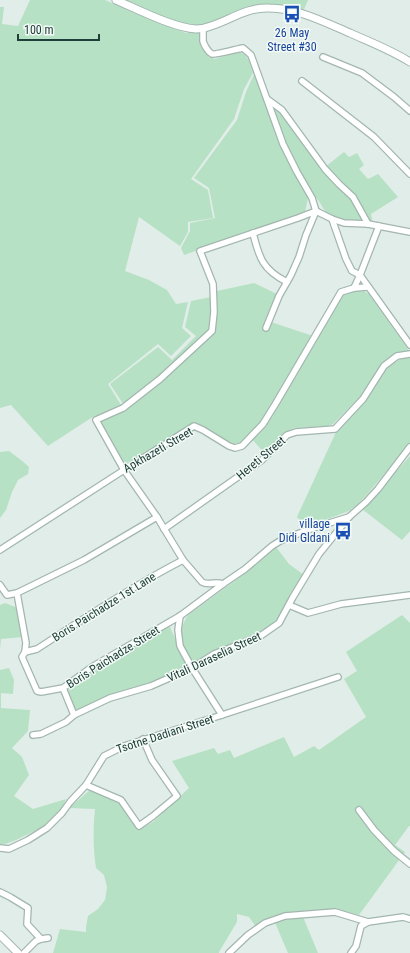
<svg xmlns="http://www.w3.org/2000/svg" width="410" height="953" font-family="'Roboto Condensed',sans-serif">
<style>
.green{fill:#b7e1c4}
.lines{fill:none;stroke-linecap:round;stroke-linejoin:round}
.minor-casing{stroke:#a3b6b0;stroke-width:8}
.tertiary-casing{stroke:#a3b6b0;stroke-width:9}
.minor{stroke:#fff;stroke-width:5.5}
.tertiary{stroke:#fff;stroke-width:7}
.labels{text-anchor:middle;dominant-baseline:central;stroke-width:3;stroke-linejoin:round;paint-order:stroke}
.transit-label{font-size:12px;fill:#164399;stroke:#f2f9f6}
.street-label{font-size:12px;fill:#1f4038;stroke:#f2f9f6}
</style>
<rect width="100%" height="100%" fill="#e1ede8"/>
<g class="green">
<path d="M 30,0 L 105,0 L 154,21 L 186,33 L 202,31 L 200,39 L 200,45 L 209,57 L 215,59 L 238,52 L 244,54 L 249,60 L 253,73 L 244,89 L 234,119 L 191,179 L 208,190 L 213,218 L 188,222 L 188,232 L 180,246 L 139,217 L 125,271 L 149,280 L 167,290 L 176,304 L 188,302 L 182,328 L 191,336 L 171,356 L 158,344 L 108,384 L 121,405 L 91,418 L 48,446 L 11,405 L 0,408 L 0,7 L 4,7 L 2,24 L 18,26 Z"/>
<path d="M 124,0 L 308,0 L 303,12 L 280,6 L 197,26 L 182,24 Z"/>
<path d="M 260,71 L 269,97 L 301,138 L 314,159 L 325,167 L 344,152 L 349,157 L 357,153 L 364,165 L 359,169 L 368,179 L 378,174 L 398,197 L 371,214 L 373,224 L 335,220 C 321,213 323,198 308,193 L 308,198 L 305,213 L 184,255 L 181,248 L 190,231 L 190,223 L 215,218 L 209,188 L 194,178 L 237,120 L 246,92 L 255,72 Z"/>
<path d="M 254,283 L 277,294 L 265,320 L 313,336 L 262,422 L 242,443 L 231,444 L 202,427 L 194,423 L 130,462 L 126,463 C 115,454 107,434 100,421 L 127,410 L 110,384 L 158,347 L 172,360 L 196,336 L 185,327 L 191,301 L 216,296 L 217,291 Z"/>
<path d="M 355,290 L 362,290 L 369,294 L 410,352 L 395,354 L 380,367 L 362,395 L 333,424 L 328,426 L 294,428 L 286,432 L 265,454 L 252,439 L 259,432 L 274,413 L 343,294 Z"/>
<path d="M 410,357 L 410,444 L 369,492 L 357,505 L 349,511 L 306,527 L 297,517 L 336,432 L 360,406 L 384,371 L 394,363 L 401,359 Z"/>
<path d="M 9,451 L 21,460 L 29,467 L 28,474 L 18,480 L 12,492 L 6,510 L 0,518 L 0,452 Z"/>
<path d="M 410,456 L 410,531 L 402,540 L 362,509 Z"/>
<path d="M 276,547 L 289,564 L 304,575 L 277,619 C 267,633 231,644 214,651 C 207,655 200,660 193,664 L 183,645 L 181,635 L 182,626 L 188,615 L 243,575 L 267,553 Z"/>
<path d="M 5,603 L 18,608 L 22,637 L 1,639 L 0,650 L 0,605 Z"/>
<path d="M 402,615 L 410,623 L 410,826 L 409,826 L 395,845 L 405,852 L 359,915 L 340,910 L 301,912 L 318,953 L 288,953 L 273,918 L 265,920 L 256,927 L 249,917 L 237,914 L 237,922 L 219,952 L 219,953 L 53,953 L 60,929 L 86,932 L 86,927 L 88,916 L 98,909 L 105,900 L 107,887 L 104,875 L 96,868 C 93,848 93,829 95,809 L 69,808 L 90,790 L 120,804 L 138,830 L 153,822 L 189,788 L 172,761 L 214,748 L 218,754 L 230,750 L 234,758 L 284,737 L 294,757 L 314,746 L 319,750 L 366,717 L 344,679 L 357,671 L 346,652 Z"/>
<path d="M 169,625 L 179,647 L 188,666 L 187,668 L 145,685 L 109,695 L 75,711 C 73,706 66,695 68,691 C 72,678 153,634 169,625 Z"/>
<path d="M 9,668 L 14,680 L 13,694 L 1,693 L 1,708 L 30,710 L 28,731 L 12,748 L 22,757 L 29,775 L 14,796 L 33,809 L 66,799 L 60,812 L 47,825 L 16,840 L 5,844 L 0,844 L 0,670 Z"/>
</g>
<g class="lines">
<g class="minor-casing">
<g id="minor">
<path d="M 203,28 C 203,32 203,37 203,41 C 204,45 208,52 212,54 C 215,55 237,49 243,48 L 251,55 L 283,144 L 297,172 L 312,198 L 316,211"/>
<path d="M 323,57 L 362,73 L 394,97 L 410,111"/>
<path d="M 302,81 L 374,137 L 410,174"/>
<path d="M 267,99 L 282,110 L 325,169 L 339,184 L 353,197 L 368,224"/>
<path d="M 316,211 L 332,219 L 344,223 L 368,224 L 410,232"/>
<path d="M 332,219 L 346,259 L 352,271 L 360,275 L 410,345"/>
<path d="M 253,233 C 259,258 263,270 287,282"/>
<path d="M 354,288 L 360,275 L 379,226"/>
<path d="M 266,328 L 279,296 L 291,275 L 299,257 L 306,235 L 316,211"/>
<path d="M 157,517 L 84,560 L 17,593 L 26,643 L 25,652 L 22,657 L 37,691 L 41,692 L 63,688 L 92,667 L 180,616 L 223,584 L 245,569 L 272,546 L 280,541 L 310,529 L 349,517"/>
<path d="M 164,529 L 262,460 L 287,435 L 296,432 L 335,429 L 363,399 L 384,366 L 397,356 L 410,354"/>
<path d="M 0,550 L 124,470 L 194,426 L 203,430 L 229,446 L 235,448 L 242,446 L 263,424 L 276,403 L 341,292 L 354,288 L 368,287"/>
<path d="M 223,584 C 215,581 208,586 202,582 L 183,560 L 157,517 L 124,470 L 96,420 L 123,408 L 160,379 L 212,331 L 214,312 L 213,284 L 200,251 L 298,218 L 316,211"/>
<path d="M 0,585 L 7,595 L 17,593"/>
<path d="M 289,605 L 308,613 L 341,604 L 410,595"/>
<path d="M 180,616 L 178,630 L 180,646 L 192,668 L 222,715"/>
<path d="M 25,652 L 37,649 C 85,618 133,586 183,560"/>
<path d="M 63,688 L 74,715"/>
<path d="M 33,735 L 41,734 L 66,722 L 74,715 L 110,698 L 151,686 L 192,668 L 214,654 L 259,637 L 279,623 L 293,597 L 319,554 L 349,517 L 366,502 L 378,489 L 410,447"/>
<path d="M 86,785 L 121,800 L 139,826 L 153,816 L 177,796 L 152,760 L 143,739"/>
<path d="M 359,810 L 374,830 L 394,851 L 410,864"/>
<path d="M 0,848 L 9,849 L 28,840 L 47,828 L 62,813 L 70,802 L 86,785 L 104,756 L 124,746 L 222,715 L 338,677"/>
<path d="M 0,892 L 10,897 L 28,908 L 27,924 L 41,939 L 48,938"/>
<path d="M 24,953 L 36,941 L 41,939"/>
<path d="M 229,953 L 248,935 L 265,923 L 285,916 L 335,912 L 368,922"/>
<path d="M 351,953 L 356,946 L 361,926 L 368,922 L 403,917 L 410,919"/>
</g>
</g>
<g class="tertiary-casing">
<g id="tertiary">
<path d="M 116,0 C 137,9 174,28 196,29 C 201,29 206,28 211,26 C 230,20 247,7 269,8 C 297,8 324,22 350,33 C 370,42 391,50 410,62"/>
<path d="M 0,935 L 18,953"/>
</g>
</g>
<use href="#minor" class="minor"/>
<use href="#tertiary" class="tertiary"/>
</g>
<defs>
<g id="bus-bare" transform="scale(1.38)"><path d="M-5-6H5V4H4V6H2V4H-2V6H-4V4H-5ZM-3.5-4V0h7V-4ZM-3.5 1.2v1.5H-2V1.2ZM2 1.2v1.5H3.5V1.2Z" fill="#1a4fb4" stroke="#f2f9f6" stroke-width="2.5" paint-order="stroke"/></g>
</defs>
<g fill-rule="evenodd">
<use href="#bus-bare" x="292" y="14"/>
<use href="#bus-bare" x="343" y="531"/>
</g>
<g class="labels">
<g class="transit-label">
<text x="292" y="33">26 May<tspan x="292" dy="14">Street #30</tspan></text>
<text x="330" y="524" text-anchor="end">village<tspan x="330" dy="14">Didi Gldani</tspan></text>
</g>
<g class="street-label">
<text transform="translate(158 450) rotate(-30)">Apkhazeti Street</text>
<text transform="translate(261 458) rotate(-40)">Hereti Street</text>
<text transform="translate(104 607) rotate(-32)">Boris Paichadze 1st Lane</text>
<text transform="translate(113 657) rotate(-32)">Boris Paichadze Street</text>
<text transform="translate(214 657) rotate(-25)">Vitali Daraselia Street</text>
<text transform="translate(165 734) rotate(-18)">Tsotne Dadiani Street</text>
</g>
</g>
<path d="M18 34v6h81v-6" fill="none" stroke="#1f4038" stroke-width="2"/>
<text x="24" y="34" font-size="12" fill="#1f4038" stroke="#f2f9f6" stroke-width="3" paint-order="stroke">100 m</text>
</svg>
